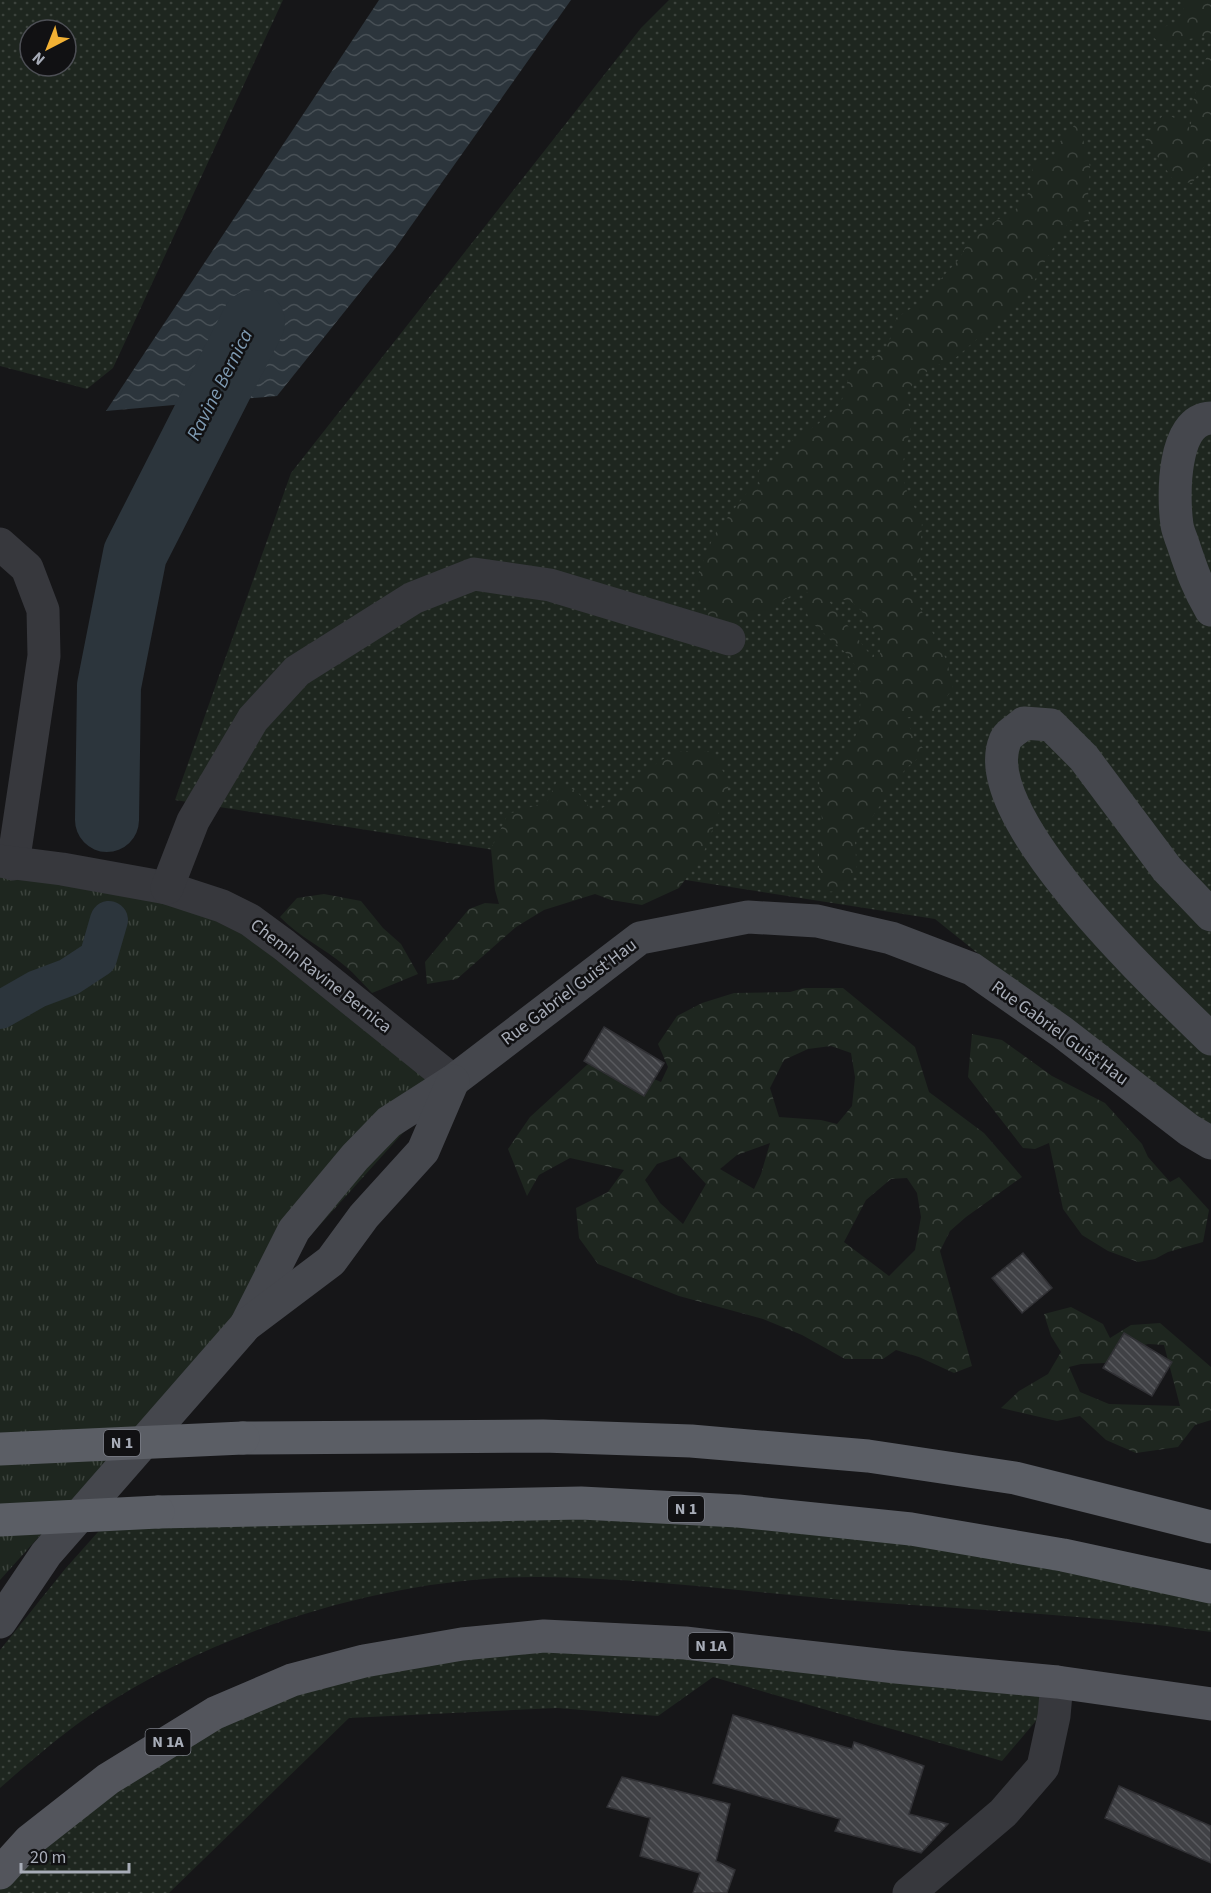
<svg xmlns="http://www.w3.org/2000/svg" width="1211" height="1893" font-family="'Source Sans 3',sans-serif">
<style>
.grass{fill:url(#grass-dots);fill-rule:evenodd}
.forest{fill:url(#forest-crowns);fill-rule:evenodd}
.park{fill:url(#park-tufts)}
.water{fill:url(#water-waves)}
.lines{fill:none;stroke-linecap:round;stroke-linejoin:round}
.canal{stroke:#2c353c;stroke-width:38}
.river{stroke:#2c353c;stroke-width:64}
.building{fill:url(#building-back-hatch);stroke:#303034;stroke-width:1.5}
.minor{stroke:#37383d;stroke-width:33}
.tertiary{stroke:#37383d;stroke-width:33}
.secondary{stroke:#45474d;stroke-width:33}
.primary{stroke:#53555c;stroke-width:33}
.trunk{stroke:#5b5e65;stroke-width:33}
.trunk-bridge{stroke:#5b5e65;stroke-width:33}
.labels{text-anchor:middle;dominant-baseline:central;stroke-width:5;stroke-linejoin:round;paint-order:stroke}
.shield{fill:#111113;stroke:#7b7e86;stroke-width:1.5}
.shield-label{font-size:16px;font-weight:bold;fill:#a8adb8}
.street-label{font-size:18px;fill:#a8adb8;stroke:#111113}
.water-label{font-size:20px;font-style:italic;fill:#7f9bb3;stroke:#111113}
</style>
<defs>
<pattern id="grass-dots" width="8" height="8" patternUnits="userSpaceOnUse" patternTransform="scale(1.5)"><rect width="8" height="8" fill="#1e261f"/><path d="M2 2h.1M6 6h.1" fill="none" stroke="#3c433d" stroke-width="1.8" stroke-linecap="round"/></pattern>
<pattern id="forest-crowns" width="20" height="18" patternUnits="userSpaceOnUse" patternTransform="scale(1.5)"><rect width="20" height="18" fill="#1e261f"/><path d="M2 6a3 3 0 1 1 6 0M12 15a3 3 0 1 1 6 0" fill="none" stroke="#3c433d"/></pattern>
<pattern id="park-tufts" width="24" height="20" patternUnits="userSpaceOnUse" patternTransform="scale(1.5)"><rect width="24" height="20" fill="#1e261f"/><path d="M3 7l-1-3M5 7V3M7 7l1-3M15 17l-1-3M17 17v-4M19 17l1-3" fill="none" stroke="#3c433d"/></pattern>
<pattern id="water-waves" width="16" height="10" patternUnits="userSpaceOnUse" patternTransform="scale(1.5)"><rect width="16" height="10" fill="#2c353c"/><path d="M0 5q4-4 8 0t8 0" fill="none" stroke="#485056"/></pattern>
<pattern id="building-back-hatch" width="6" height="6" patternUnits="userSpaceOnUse" patternTransform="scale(1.5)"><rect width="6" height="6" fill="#404145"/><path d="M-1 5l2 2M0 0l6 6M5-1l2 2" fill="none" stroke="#595a5e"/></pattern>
</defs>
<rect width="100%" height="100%" fill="#161618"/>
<g class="grass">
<path d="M 0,0 L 283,0 L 113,368 L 87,389 L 0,366 ZM 30,30 L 66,30 L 66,66 L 30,66 Z"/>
<path d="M 669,0 L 1211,0 L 1211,1140 L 935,919 L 175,800 L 291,473 L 641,28 Z"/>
<path d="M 738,1511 L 1211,1587 L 1211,1632 C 1089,1614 966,1610 843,1600 C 742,1591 641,1578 539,1577 C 392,1576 222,1628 99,1709 C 64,1732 32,1760 0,1788 L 0,1650 L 65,1569 L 114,1514 Z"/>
<path d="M 544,1636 L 1057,1696 L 1002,1761 L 713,1677 L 658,1716 L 557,1708 L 349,1718 L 169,1893 L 0,1893 L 0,1873 L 29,1841 L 292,1680 Z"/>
</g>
<g class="forest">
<path d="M 1190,0 L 1211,0 L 1211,35 L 1161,44 L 1153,37 L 1157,30 L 1178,21 L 1186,3 Z"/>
<path d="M 1211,48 L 1211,157 L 1192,183 L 1174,181 L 1144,137 L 1165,113 L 1189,126 L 1190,134 L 1193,102 L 1207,55 Z"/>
<path d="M 1078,119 L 1090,167 L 1088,197 L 1089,222 L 1070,220 L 1041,268 L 1024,301 L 1003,316 L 952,361 L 933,366 L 906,391 L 912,421 L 901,471 L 908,495 L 922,522 L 920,563 L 910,588 L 947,661 L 953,688 L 937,711 L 905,718 L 915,738 L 926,752 L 906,768 L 855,842 L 857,874 L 840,891 L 824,892 L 819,873 L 819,849 L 823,833 L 819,780 L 827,765 L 851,747 L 859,727 L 861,690 L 859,671 L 847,654 L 809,620 L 804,604 L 809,592 L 792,595 L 767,611 L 713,628 L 696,579 L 714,535 L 752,486 L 760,485 L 758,479 L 759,470 L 768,468 L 796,437 L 817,425 L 841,403 L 851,370 C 882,352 888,356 896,318 L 918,304 L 960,258 L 971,236 L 1019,207 L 1030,190 L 1033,167 L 1057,155 L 1056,148 L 1051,146 L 1066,138 ZM 828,600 L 849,600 L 860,609 L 880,637 L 880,658 L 868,652 Z"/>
<path d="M 711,751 L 730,783 L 702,857 L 679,888 L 642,905 L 611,900 L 595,894 L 544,910 L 516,927 L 457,979 L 427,984 L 425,962 L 469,909 L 485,903 L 499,904 L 495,890 L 491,849 L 508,814 L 547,802 L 558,779 L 579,794 L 593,812 C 623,802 642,767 673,754 C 683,749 700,752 711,751 Z"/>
<path d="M 324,894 L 361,901 L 383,928 L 401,944 L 418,974 L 372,993 C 363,984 355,974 345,966 C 323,947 300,938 280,917 L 297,898 Z"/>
<path d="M 804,988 L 843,988 L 915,1047 L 929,1092 L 984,1133 L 1022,1177 L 966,1217 L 950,1231 L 940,1251 L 972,1366 L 954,1373 L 919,1357 L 896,1350 L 883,1359 L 845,1359 L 802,1335 L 763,1319 L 679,1296 L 598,1264 L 579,1238 L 576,1208 L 608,1192 L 624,1170 L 570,1158 L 539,1175 L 527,1196 L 508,1149 L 530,1117 L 588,1064 L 605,1057 L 661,1082 L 668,1067 L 658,1044 L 677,1016 L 702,1003 L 734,993 L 790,992 ZM 831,1046 L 851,1053 L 855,1077 L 852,1106 L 837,1124 L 821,1120 L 779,1117 L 770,1088 L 784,1060 L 808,1049 ZM 770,1143 L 761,1174 L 754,1189 L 720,1169 L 737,1155 ZM 680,1156 L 706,1184 L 683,1224 L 660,1203 L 645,1180 L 657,1164 ZM 907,1178 L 917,1193 L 921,1217 L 915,1250 L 889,1276 L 844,1242 L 866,1200 L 891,1179 Z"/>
<path d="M 972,1034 L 1002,1040 L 1052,1076 L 1105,1103 L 1142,1144 L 1148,1157 L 1170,1182 L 1179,1177 L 1209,1210 L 1203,1242 L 1168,1252 L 1155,1259 L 1138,1262 L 1108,1251 L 1082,1235 L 1063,1209 L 1049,1143 L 1035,1149 L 1023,1148 L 968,1077 Z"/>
<path d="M 1071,1307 L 1103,1324 L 1110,1338 L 1131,1325 L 1160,1323 L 1211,1367 L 1211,1420 L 1195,1425 L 1178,1447 L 1136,1453 L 1106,1440 L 1080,1416 L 1057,1421 L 1001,1408 L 1019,1391 L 1048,1374 L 1061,1352 L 1051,1336 L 1044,1314 ZM 1148,1344 L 1164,1345 L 1180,1406 L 1109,1404 L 1080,1392 L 1069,1367 L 1081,1364 L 1105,1363 L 1118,1353 Z"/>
</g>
<path class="park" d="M 0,861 L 222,906 L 447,1084 L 0,1580 Z"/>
<path class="water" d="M 379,0 L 571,0 L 394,250 L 277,396 L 106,411 Z"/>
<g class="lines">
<path class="canal" d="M 0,1010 L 37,989 L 69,977 L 98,958 L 109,920"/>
<path class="river" d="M 107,820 L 109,686 L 135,554 L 253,322"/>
</g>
<g class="building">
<path d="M 604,1027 L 664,1063 L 644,1096 L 584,1061 Z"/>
<path d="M 1023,1253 L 1052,1288 L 1022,1313 L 992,1278 Z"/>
<path d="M 1124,1333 L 1172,1362 L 1152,1396 L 1103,1368 Z"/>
<path d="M 733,1715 L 852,1749 L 854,1742 L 924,1766 L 909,1814 L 948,1824 L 921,1853 L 835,1831 L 840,1819 L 713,1783 Z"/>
<path d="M 622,1777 L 730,1804 L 716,1861 L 735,1870 L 727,1893 L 693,1893 L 700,1873 L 640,1856 L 650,1818 L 607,1807 Z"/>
<path d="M 1119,1786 L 1211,1826 L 1211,1863 L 1105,1818 Z"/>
</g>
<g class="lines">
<g class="minor">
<path d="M 0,544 L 27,568 L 43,610 L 44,656 L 13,864"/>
<path d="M 0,861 L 62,869 L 167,888 L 222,906 L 250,920 L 284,945 L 453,1081"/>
<path d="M 167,888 L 193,821 L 253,719 L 297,671 L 413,598 L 474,574 L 550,585 L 729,639"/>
</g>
<path class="tertiary" d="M 909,1893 L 1003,1813 L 1043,1767 L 1054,1716 L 1057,1682"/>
<g class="secondary">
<path d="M 1211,418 C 1172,419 1173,497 1177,525 C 1178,532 1182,540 1184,547 C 1192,571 1198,588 1211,610"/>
<path d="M 1211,915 L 1167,869 L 1084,758 L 1051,725 L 1024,723 C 1019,728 1007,734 1005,741 C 974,817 1160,989 1211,1039"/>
<path d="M 246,1325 L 294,1230 L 355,1157 L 389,1122 L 453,1081 L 640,938 L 748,917 L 817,921 L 891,938 L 972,969 L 1062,1032 L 1189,1130 L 1211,1143"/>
<path d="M 0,1622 L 46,1554 L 246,1325 L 331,1261 L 364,1216 L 423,1151 L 453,1081"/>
</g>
<path class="primary" d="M 0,1873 L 29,1841 L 108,1779 L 215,1713 L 292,1680 L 364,1661 L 462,1644 L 544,1636 L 685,1643 L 896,1667 L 1057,1682 L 1211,1704"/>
<g class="trunk">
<path d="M 243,1438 L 543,1436 L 691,1441 L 868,1456 L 1015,1478 L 1211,1527"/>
<path d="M 158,1512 L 581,1503 L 738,1511 L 911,1529 L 1063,1555 L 1211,1587"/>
</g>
<g class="trunk-bridge">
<path d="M 0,1449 L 243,1438"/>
<path d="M 0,1520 L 158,1512"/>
</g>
</g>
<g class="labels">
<g class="shield">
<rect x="104" y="1430" width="36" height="26" rx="4.5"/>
<rect x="668" y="1496" width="36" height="26" rx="4.5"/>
<rect x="688.5" y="1633" width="45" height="26" rx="4.5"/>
<rect x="145.5" y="1729" width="45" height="26" rx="4.5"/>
</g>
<g class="shield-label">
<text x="122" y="1443">N 1</text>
<text x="686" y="1509">N 1</text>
<text x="711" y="1646">N 1A</text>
<text x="168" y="1742">N 1A</text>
</g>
<g class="street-label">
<text transform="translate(321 976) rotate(38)">Chemin Ravine Bernica</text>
<text transform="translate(569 992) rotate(-37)">Rue Gabriel Guist'Hau</text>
<text transform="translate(1060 1033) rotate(36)">Rue Gabriel Guist'Hau</text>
</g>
<g class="water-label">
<text transform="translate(220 385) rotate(-63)">Ravine Bernica</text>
</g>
</g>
<g transform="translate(48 48) rotate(222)"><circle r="28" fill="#111113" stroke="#4d4f55" stroke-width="1.5"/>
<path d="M0-4.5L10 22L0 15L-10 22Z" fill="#f2b134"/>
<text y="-9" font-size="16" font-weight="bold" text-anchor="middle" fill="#a8adb8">N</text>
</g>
<path d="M21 1863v9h108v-9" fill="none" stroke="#a8adb8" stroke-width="3"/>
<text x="30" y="1863" font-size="18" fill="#a8adb8" stroke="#111113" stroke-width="4.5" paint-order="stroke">20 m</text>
</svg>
